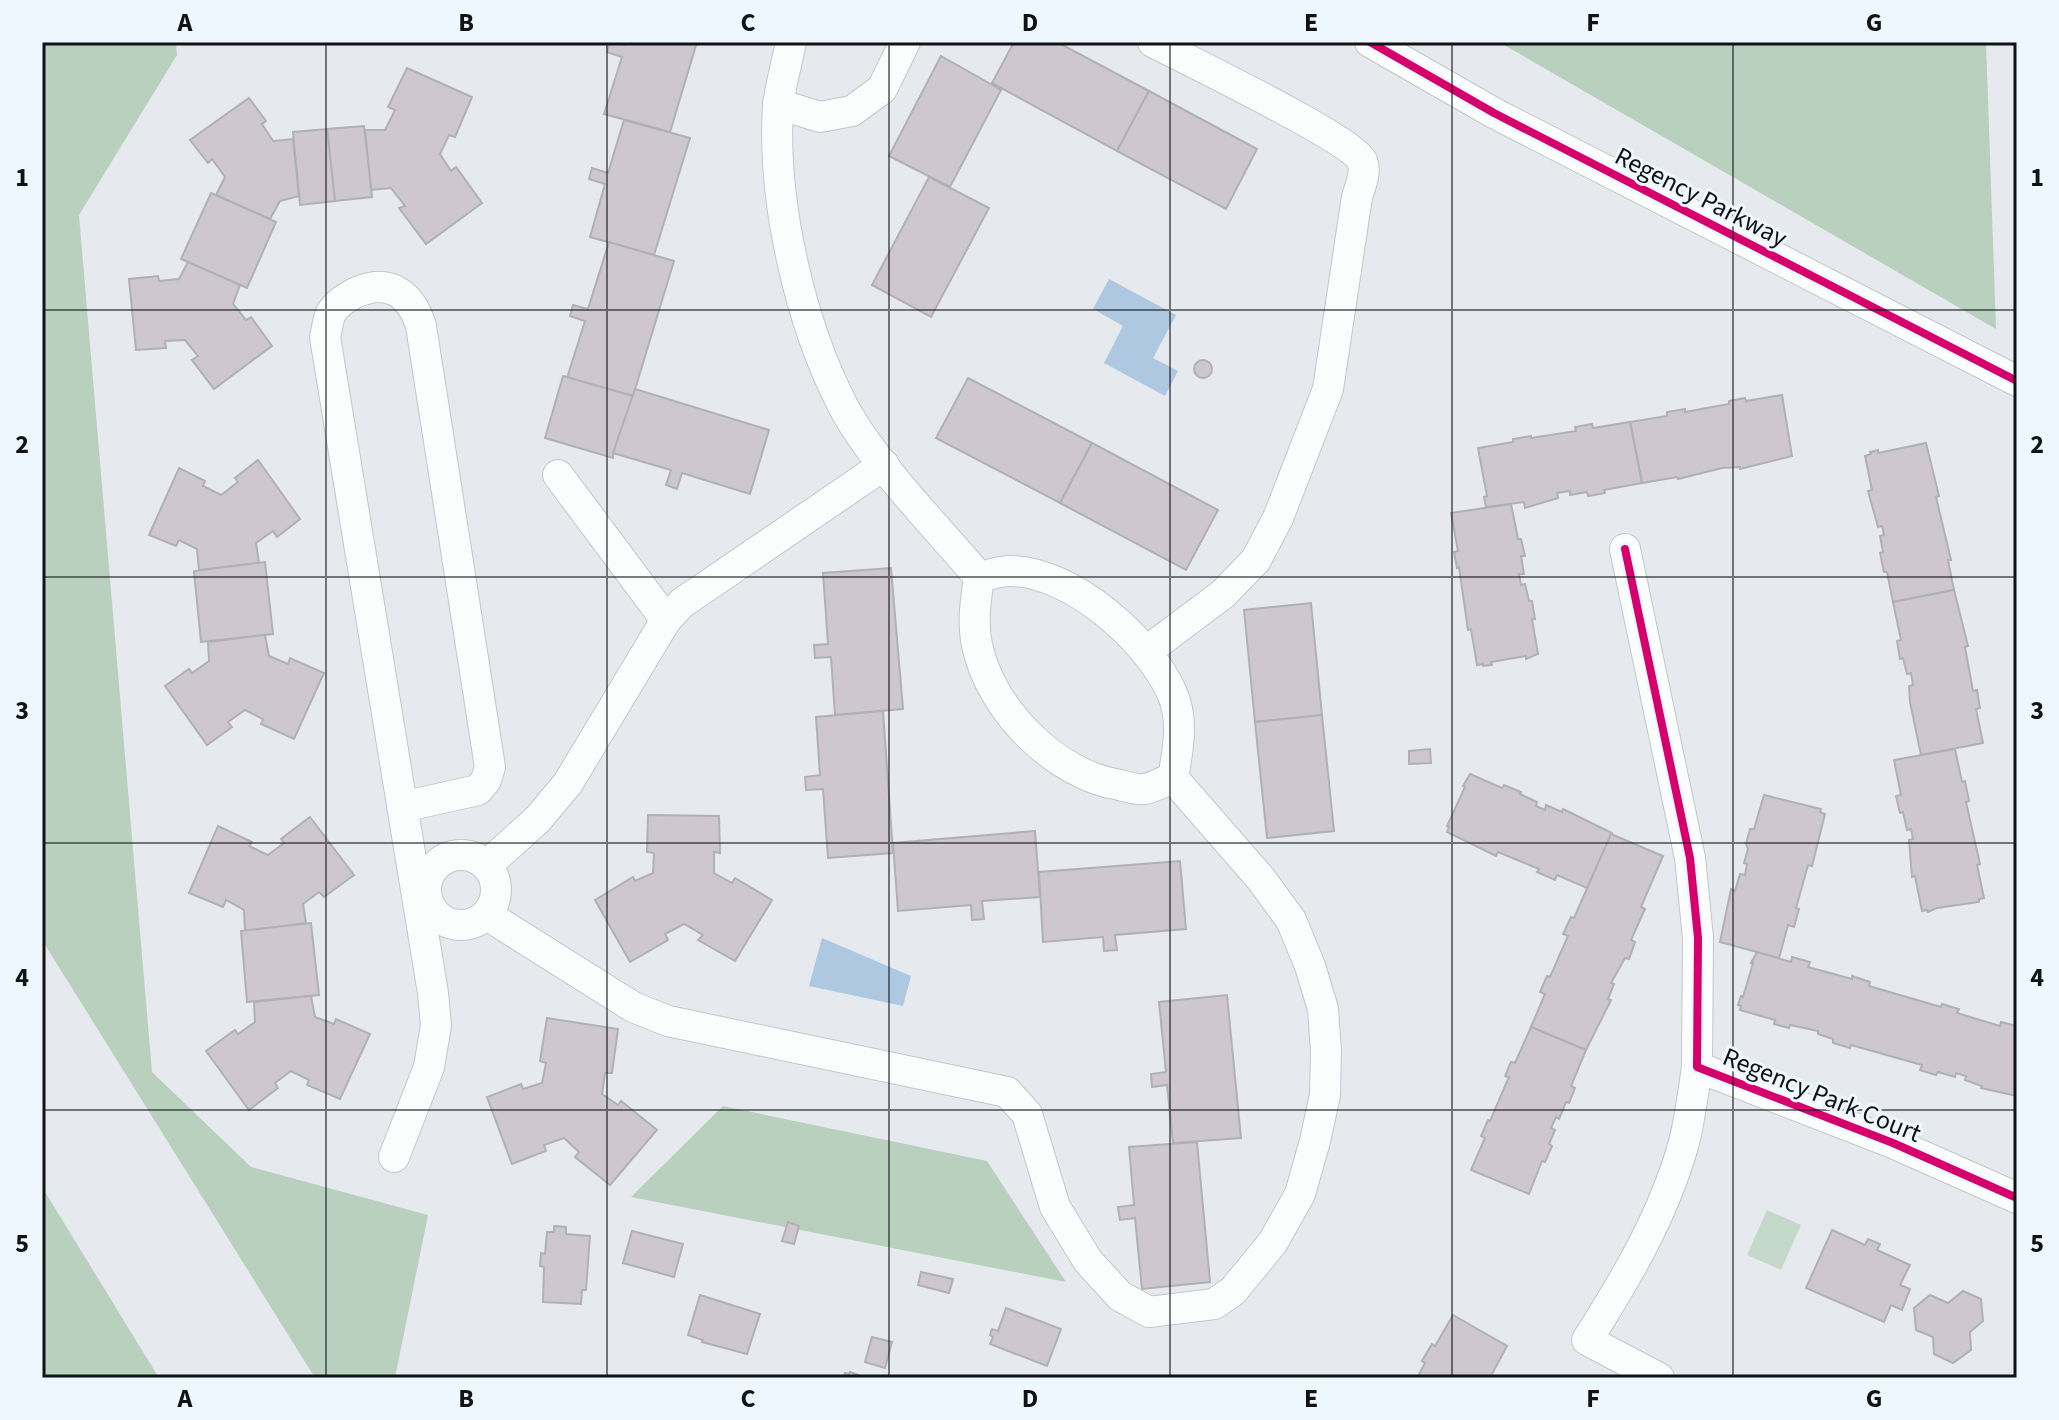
<svg xmlns="http://www.w3.org/2000/svg" width="2059" height="1420" font-family="'Source Sans 3',sans-serif">
<style>
.green{fill:#c4d9ca}
.forest{fill:#b9d0bf}
.water{fill:#afc8e2}
.building{fill:#cec7cf;stroke:#b0b1b4;stroke-width:2}
.lines{fill:none;stroke-linecap:round;stroke-linejoin:round}
.minor-casing{stroke:#c3c6c9;stroke-width:32}
.minor{stroke:#fbfcfc;stroke-width:30}
.cycleway-casing{stroke:#eff7fe;stroke-width:13}
.cycleway{stroke:#d6006c;stroke-width:8}
.grid{fill:none;stroke:#101315;stroke-width:2;stroke-opacity:0.55}
.labels{text-anchor:middle;dominant-baseline:central;stroke-width:6;stroke-linejoin:round;paint-order:stroke}
.street-label{font-size:26px;fill:#101315;stroke:#eff7fe}
.neatline{fill:none;stroke:#101315;stroke-width:3}
.grid-label{font-size:26px;text-anchor:middle;font-weight:bold;fill:#101315}
</style>
<rect width="100%" height="100%" fill="#e6eaee"/>
<path class="green" d="M 1767,1210 L 1801,1225 L 1781,1270 L 1747,1255 Z"/>
<g class="forest">
<path d="M 42,42 L 176,42 L 177,55 L 79,215 L 152,1072 L 251,1167 L 428,1215 L 395,1378 L 315,1378 L 42,940 Z"/>
<path d="M 1499,42 L 1986,42 L 1996,329 Z"/>
<path d="M 723,1106 L 987,1161 L 1066,1282 L 631,1197 Z"/>
<path d="M 42,1187 L 159,1378 L 42,1378 Z"/>
</g>
<g class="water">
<path d="M 1109,279 L 1176,315 L 1153,358 L 1178,371 L 1165,396 L 1104,363 L 1123,326 L 1093,309 Z"/>
<path d="M 822,938 L 911,976 L 903,1006 L 809,986 Z"/>
</g>
<g class="building">
<path d="M 610,42 L 625,45 L 626,42 L 697,42 L 670,132 L 604,114 L 622,57 L 607,52 Z"/>
<path d="M 1014,42 L 1057,42 L 1149,91 L 1117,151 L 992,83 Z"/>
<path d="M 941,56 L 1001,90 L 950,187 L 889,156 Z"/>
<path d="M 407,68 L 472,97 L 455,137 L 449,135 L 440,154 L 451,171 L 456,167 L 482,203 L 426,244 L 399,208 L 405,206 L 391,188 L 371,190 L 365,130 L 385,130 L 395,110 L 388,107 Z"/>
<path d="M 1149,91 L 1257,149 L 1226,209 L 1117,151 Z"/>
<path d="M 249,98 L 266,121 L 262,124 L 273,141 L 293,139 L 299,196 L 280,201 L 270,219 L 216,195 L 225,177 L 212,159 L 208,163 L 190,140 Z"/>
<path d="M 624,120 L 690,138 L 654,255 L 590,237 L 605,184 L 589,179 L 592,168 L 608,173 Z"/>
<path d="M 364,126 L 372,197 L 335,201 L 327,129 Z"/>
<path d="M 327,129 L 335,201 L 300,205 L 293,132 Z"/>
<path d="M 929,177 L 989,208 L 931,317 L 872,285 Z"/>
<path d="M 211,193 L 276,222 L 247,288 L 181,259 Z"/>
<path d="M 609,242 L 674,261 L 633,396 L 567,378 L 585,321 L 570,316 L 573,305 L 588,309 Z"/>
<path d="M 188,262 L 240,285 L 233,304 L 246,320 L 251,317 L 272,346 L 214,389 L 192,360 L 198,356 L 185,340 L 165,341 L 166,348 L 136,350 L 129,279 L 158,276 L 159,281 L 179,279 Z"/>
<circle cx="1203" cy="369" r="9"/>
<path d="M 563,376 L 633,396 L 613,453 L 613,458 L 545,438 Z"/>
<path d="M 968,378 L 1092,443 L 1060,503 L 936,438 Z"/>
<path d="M 635,389 L 769,430 L 750,494 L 682,473 L 677,489 L 666,485 L 671,470 L 613,453 Z"/>
<path d="M 1782,395 L 1792,456 L 1740,469 L 1740,467 L 1722,468 L 1678,479 L 1677,477 L 1642,483 L 1630,422 L 1667,416 L 1667,412 L 1685,409 L 1685,412 L 1729,404 L 1729,401 L 1745,398 L 1746,401 Z"/>
<path d="M 1630,422 L 1642,483 L 1604,490 L 1605,493 L 1588,496 L 1587,492 L 1570,495 L 1570,491 L 1557,493 L 1558,498 L 1525,508 L 1524,502 L 1486,507 L 1484,497 L 1487,496 L 1478,448 L 1513,442 L 1513,439 L 1531,436 L 1531,438 L 1576,431 L 1575,427 L 1592,424 L 1593,428 Z"/>
<path d="M 1092,443 L 1218,510 L 1186,570 L 1060,503 Z"/>
<path d="M 1926,443 L 1939,496 L 1936,497 L 1951,560 L 1948,560 L 1954,590 L 1893,602 L 1887,572 L 1884,572 L 1880,553 L 1883,552 L 1880,536 L 1884,535 L 1882,526 L 1878,527 L 1868,491 L 1872,490 L 1865,456 L 1871,454 L 1870,452 L 1878,450 L 1878,453 Z"/>
<path d="M 258,460 L 300,519 L 277,537 L 273,531 L 256,543 L 259,563 L 199,570 L 197,549 L 179,540 L 176,546 L 149,535 L 179,468 L 205,481 L 203,486 L 221,495 L 238,482 L 235,478 Z"/>
<path d="M 1511,504 L 1518,539 L 1521,539 L 1525,556 L 1521,556 L 1524,574 L 1519,574 L 1521,585 L 1525,584 L 1529,601 L 1532,601 L 1535,619 L 1532,619 L 1538,654 L 1526,659 L 1526,656 L 1491,662 L 1492,665 L 1483,666 L 1483,664 L 1477,665 L 1471,629 L 1468,630 L 1459,567 L 1457,568 L 1454,552 L 1458,551 L 1451,513 Z"/>
<path d="M 265,562 L 273,634 L 201,642 L 194,571 Z"/>
<path d="M 891,568 L 903,709 L 835,715 L 831,657 L 815,658 L 814,645 L 828,644 L 823,573 Z"/>
<path d="M 1954,590 L 1968,646 L 1965,647 L 1973,691 L 1977,690 L 1980,708 L 1976,709 L 1983,743 L 1921,755 L 1910,702 L 1909,686 L 1913,685 L 1911,673 L 1907,674 L 1903,658 L 1900,659 L 1897,641 L 1901,640 L 1893,602 Z"/>
<path d="M 1311,603 L 1322,715 L 1255,722 L 1244,610 Z"/>
<path d="M 265,635 L 269,656 L 288,664 L 290,658 L 324,673 L 294,739 L 261,724 L 263,719 L 245,710 L 228,722 L 232,727 L 207,745 L 165,686 L 189,669 L 192,673 L 209,661 L 208,642 Z"/>
<path d="M 883,711 L 893,853 L 828,858 L 823,789 L 806,790 L 805,777 L 820,775 L 816,717 Z"/>
<path d="M 1322,715 L 1334,831 L 1267,838 L 1255,722 Z"/>
<path d="M 1430,749 L 1431,763 L 1409,764 L 1409,751 Z"/>
<path d="M 1955,749 L 1962,782 L 1965,781 L 1969,801 L 1966,802 L 1980,864 L 1977,865 L 1984,898 L 1979,899 L 1979,902 L 1937,908 L 1928,912 L 1927,910 L 1922,911 L 1915,876 L 1912,877 L 1909,840 L 1913,839 L 1911,829 L 1907,830 L 1903,812 L 1900,813 L 1896,796 L 1901,795 L 1894,760 Z"/>
<path d="M 1470,774 L 1502,788 L 1504,785 L 1521,792 L 1520,794 L 1537,802 L 1536,806 L 1545,810 L 1546,805 L 1562,812 L 1563,809 L 1612,833 L 1587,888 L 1557,875 L 1555,880 L 1537,872 L 1539,869 L 1498,852 L 1496,856 L 1447,832 L 1449,827 L 1447,826 L 1465,787 L 1463,786 Z"/>
<path d="M 1764,795 L 1821,809 L 1820,812 L 1825,814 L 1812,866 L 1808,865 L 1796,908 L 1799,909 L 1794,927 L 1788,925 L 1779,958 L 1720,942 L 1731,889 L 1735,891 L 1740,874 L 1745,875 L 1747,864 L 1744,863 L 1748,849 L 1746,844 L 1750,829 L 1754,829 Z"/>
<path d="M 648,815 L 719,816 L 720,853 L 714,852 L 714,873 L 732,883 L 735,878 L 772,900 L 735,961 L 698,940 L 703,935 L 684,924 L 665,934 L 668,940 L 630,962 L 595,900 L 633,877 L 635,881 L 653,873 L 654,853 L 647,852 Z"/>
<path d="M 310,817 L 354,875 L 324,897 L 319,892 L 303,904 L 306,923 L 245,931 L 244,910 L 226,900 L 223,907 L 189,893 L 218,826 L 252,842 L 249,846 L 268,855 L 284,843 L 281,839 Z"/>
<path d="M 1035,831 L 1040,897 L 982,901 L 984,919 L 972,920 L 971,905 L 898,911 L 893,843 Z"/>
<path d="M 1611,834 L 1663,856 L 1641,907 L 1645,909 L 1631,940 L 1635,942 L 1629,959 L 1625,958 L 1611,983 L 1614,984 L 1608,999 L 1611,1000 L 1586,1050 L 1531,1027 L 1545,994 L 1540,992 L 1547,976 L 1550,977 L 1568,936 L 1563,934 L 1571,917 L 1574,918 Z"/>
<path d="M 1180,861 L 1186,929 L 1115,935 L 1117,950 L 1104,951 L 1103,937 L 1043,942 L 1039,872 Z"/>
<path d="M 311,923 L 319,995 L 247,1002 L 241,931 Z"/>
<path d="M 1757,952 L 1791,962 L 1792,957 L 1810,962 L 1808,967 L 1852,979 L 1852,976 L 1870,982 L 1869,986 L 1941,1007 L 1942,1004 L 1959,1009 L 1957,1013 L 2000,1026 L 2001,1022 L 2017,1026 L 2017,1096 L 1981,1088 L 1982,1086 L 1965,1080 L 1966,1076 L 1956,1073 L 1955,1077 L 1938,1072 L 1936,1075 L 1920,1070 L 1922,1065 L 1851,1045 L 1850,1048 L 1833,1043 L 1833,1039 L 1818,1034 L 1818,1031 L 1790,1025 L 1789,1028 L 1774,1024 L 1775,1020 L 1740,1010 L 1741,1006 L 1738,1005 L 1741,996 L 1743,997 L 1753,963 L 1751,963 Z"/>
<path d="M 1227,995 L 1241,1138 L 1173,1143 L 1167,1085 L 1152,1087 L 1151,1074 L 1166,1072 L 1159,1002 Z"/>
<path d="M 311,996 L 315,1017 L 334,1024 L 336,1019 L 370,1034 L 340,1099 L 307,1085 L 309,1080 L 291,1071 L 275,1083 L 278,1088 L 249,1110 L 206,1051 L 235,1030 L 238,1034 L 255,1022 L 254,1002 Z"/>
<path d="M 547,1018 L 618,1029 L 612,1073 L 605,1073 L 602,1094 L 618,1105 L 621,1101 L 657,1130 L 610,1185 L 575,1157 L 579,1152 L 564,1138 L 544,1145 L 546,1151 L 512,1164 L 487,1097 L 521,1084 L 523,1089 L 542,1083 L 546,1063 L 540,1061 Z"/>
<path d="M 1531,1027 L 1586,1050 L 1571,1086 L 1575,1088 L 1569,1103 L 1566,1102 L 1559,1119 L 1556,1117 L 1551,1128 L 1555,1130 L 1549,1144 L 1552,1146 L 1545,1162 L 1542,1161 L 1529,1194 L 1471,1170 L 1485,1138 L 1481,1136 L 1488,1120 L 1490,1121 L 1509,1077 L 1505,1076 L 1511,1062 L 1515,1063 Z"/>
<path d="M 1197,1142 L 1210,1282 L 1142,1289 L 1135,1218 L 1120,1220 L 1118,1207 L 1134,1205 L 1129,1147 Z"/>
<path d="M 788,1222 L 799,1226 L 794,1244 L 782,1241 Z"/>
<path d="M 554,1226 L 566,1227 L 566,1234 L 590,1236 L 586,1290 L 582,1290 L 581,1304 L 543,1302 L 544,1267 L 540,1266 L 541,1253 L 545,1254 L 547,1232 L 554,1232 Z"/>
<path d="M 1832,1230 L 1865,1245 L 1868,1239 L 1880,1244 L 1877,1250 L 1910,1265 L 1900,1285 L 1910,1289 L 1902,1310 L 1891,1305 L 1884,1322 L 1806,1288 Z"/>
<path d="M 632,1231 L 683,1244 L 674,1277 L 623,1263 Z"/>
<path d="M 921,1272 L 953,1279 L 949,1293 L 918,1285 Z"/>
<path d="M 1963,1291 L 1981,1299 L 1983,1321 L 1970,1332 L 1971,1350 L 1953,1363 L 1934,1354 L 1933,1337 L 1916,1330 L 1914,1308 L 1930,1295 L 1948,1303 Z"/>
<path d="M 700,1295 L 760,1314 L 747,1354 L 702,1342 L 703,1340 L 688,1335 Z"/>
<path d="M 1006,1308 L 1061,1329 L 1047,1366 L 990,1344 L 993,1337 L 990,1335 L 992,1329 L 998,1331 Z"/>
<path d="M 1453,1315 L 1507,1346 L 1490,1378 L 1417,1378 L 1425,1363 L 1422,1361 L 1432,1344 L 1435,1346 Z"/>
<path d="M 872,1337 L 892,1342 L 885,1368 L 865,1362 Z"/>
<path d="M 850,1372 L 864,1377 L 874,1378 L 843,1378 L 845,1373 L 849,1374 Z"/>
</g>
<g class="lines">
<g class="minor-casing">
<g id="minor">
<path d="M 1370,42 L 1494,113 L 2017,381"/>
<path d="M 778,104 L 820,117 L 852,111 L 882,89 L 905,42"/>
<path d="M 558,475 L 666,620"/>
<path d="M 1625,549 L 1690,858 L 1698,938 L 1697,1067 L 1893,1143 L 2017,1198"/>
<path d="M 979,577 C 976,599 972,622 977,645 C 990,709 1055,775 1120,785 C 1127,787 1137,790 1144,789 C 1153,788 1164,781 1173,778"/>
<path d="M 1147,651 L 1223,594 L 1256,560 L 1278,518 L 1328,389 L 1357,197 C 1360,187 1367,172 1362,161 C 1350,138 1185,59 1153,42"/>
<circle cx="461" cy="890" r="35"/>
<path d="M 487,865 L 538,819 L 568,783 L 666,620 L 682,603 L 884,465"/>
<path d="M 487,915 L 633,1007 L 668,1021 L 1007,1092 L 1027,1114 L 1055,1207 L 1088,1261 L 1120,1296 L 1149,1312 L 1214,1304 L 1233,1291 L 1273,1242 L 1300,1194 L 1315,1141 L 1325,1095 L 1326,1051 L 1323,1009 L 1310,966 L 1291,920 L 1261,879 L 1173,778 C 1178,751 1184,719 1172,693 C 1148,639 1071,571 1010,571 C 1000,571 989,575 979,577 C 936,526 874,464 843,406 C 800,323 772,201 778,107 C 780,86 787,63 791,42"/>
<path d="M 394,1157 L 429,1067 L 436,1025 L 433,993 L 325,337 C 327,329 328,319 331,313 C 337,303 346,298 355,293 C 389,277 411,294 421,326 L 490,767 L 486,780 L 478,790 L 402,807"/>
<path d="M 1659,1378 L 1587,1340 C 1626,1279 1663,1216 1683,1146 C 1690,1121 1693,1093 1697,1067"/>
</g>
</g>
<use href="#minor" class="minor"/>
<g class="cycleway-casing">
<g id="cycleway">
<path d="M 1370,42 L 1494,113 L 2017,381"/>
<path d="M 1625,549 L 1690,858 L 1698,938 L 1697,1067 L 1893,1143 L 2017,1198"/>
</g>
</g>
<use href="#cycleway" class="cycleway"/>
</g>
<path class="grid" d="M 326,42 L 326,1378M 607,42 L 607,1378M 889,42 L 889,1378M 1170,42 L 1170,1378M 1452,42 L 1452,1378M 1733,42 L 1733,1378M 42,310 L 2017,310M 42,577 L 2017,577M 42,843 L 2017,843M 42,1110 L 2017,1110"/>
<g class="labels">
<g class="street-label">
<text transform="translate(1701 197) rotate(27)">Regency Parkway</text>
<text transform="translate(1822 1095) rotate(22)">Regency Park Court</text>
</g>
</g>
<rect width="2059" height="1420" fill="none" stroke="#eff7fe" stroke-width="88"/>
<rect x="44" y="44" width="1971" height="1332" class="neatline"/>
<g class="grid-label">
<text x="185" y="31">A</text>
<text x="466" y="31">B</text>
<text x="748" y="31">C</text>
<text x="1030" y="31">D</text>
<text x="1311" y="31">E</text>
<text x="1593" y="31">F</text>
<text x="1874" y="31">G</text>
<text x="22" y="186">1</text>
<text x="2037" y="186">1</text>
<text x="22" y="453">2</text>
<text x="2037" y="453">2</text>
<text x="22" y="719">3</text>
<text x="2037" y="719">3</text>
<text x="22" y="986">4</text>
<text x="2037" y="986">4</text>
<text x="22" y="1252">5</text>
<text x="2037" y="1252">5</text>
<text x="185" y="1407">A</text>
<text x="466" y="1407">B</text>
<text x="748" y="1407">C</text>
<text x="1030" y="1407">D</text>
<text x="1311" y="1407">E</text>
<text x="1593" y="1407">F</text>
<text x="1874" y="1407">G</text>
</g>
</svg>
